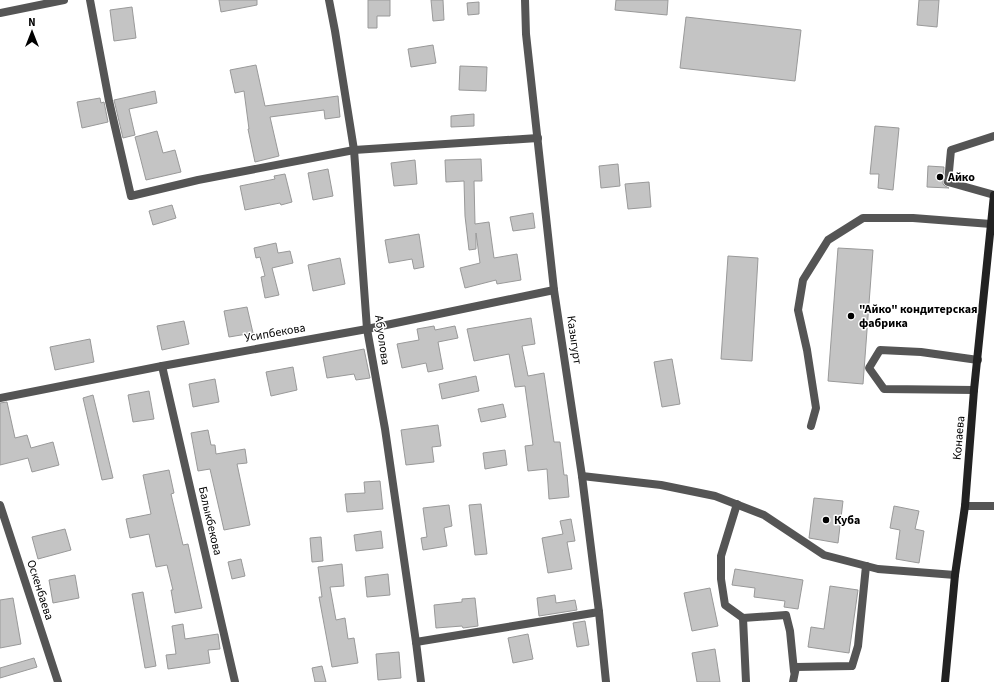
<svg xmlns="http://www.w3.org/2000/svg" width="994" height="682" font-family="'Source Sans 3',sans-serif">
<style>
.building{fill:#c4c4c4;stroke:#999}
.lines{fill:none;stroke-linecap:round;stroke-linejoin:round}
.minor{stroke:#555;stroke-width:8}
.secondary{stroke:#222;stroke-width:8}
.poi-dot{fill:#000;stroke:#fff;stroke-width:1.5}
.labels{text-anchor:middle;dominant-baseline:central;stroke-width:3;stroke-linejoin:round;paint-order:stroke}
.poi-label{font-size:12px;font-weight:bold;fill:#000;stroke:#fff;text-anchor:start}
.street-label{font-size:12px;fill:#000;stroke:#fff}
</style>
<rect width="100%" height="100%" fill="#fff"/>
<g class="building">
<path d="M 219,0 L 257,0 L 257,5 L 221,12 Z"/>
<path d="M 368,0 L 390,0 L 390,16 L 377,16 L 377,28 L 368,28 Z"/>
<path d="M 431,0 L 443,0 L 444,20 L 433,21 Z"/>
<path d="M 616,0 L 668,0 L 667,15 L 615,10 Z"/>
<path d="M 919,0 L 939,0 L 937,27 L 917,25 Z"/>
<path d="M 479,2 L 479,14 L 468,15 L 467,3 Z"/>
<path d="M 132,7 L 136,38 L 114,41 L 110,10 Z"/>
<path d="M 686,17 L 801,30 L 795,81 L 680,68 Z"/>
<path d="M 433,45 L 436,63 L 411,67 L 408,49 Z"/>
<path d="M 256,65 L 265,106 L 338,96 L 340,117 L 325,119 L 324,110 L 270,117 L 279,156 L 255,162 L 248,129 L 249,129 L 244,91 L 235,93 L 230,70 Z"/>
<path d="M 460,66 L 487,67 L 486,91 L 459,90 Z"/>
<path d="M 155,91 L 157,103 L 129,109 L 135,135 L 123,138 L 114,100 Z"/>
<path d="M 100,98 L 101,103 L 104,102 L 108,122 L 82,128 L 77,102 Z"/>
<path d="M 474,114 L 474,126 L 451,127 L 451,116 Z"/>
<path d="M 875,126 L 899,128 L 893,190 L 878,188 L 879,174 L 870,174 Z"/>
<path d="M 157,131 L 163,153 L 175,150 L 181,172 L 146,180 L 135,137 Z"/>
<path d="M 481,159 L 482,181 L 474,181 L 475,224 L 489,222 L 494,258 L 517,254 L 521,280 L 497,284 L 496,280 L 465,288 L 460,268 L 480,263 L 476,233 L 476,249 L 469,250 L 465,216 L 464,181 L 446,182 L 445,160 Z"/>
<path d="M 415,160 L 417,184 L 394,186 L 391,163 Z"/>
<path d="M 618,164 L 620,186 L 601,188 L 599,166 Z"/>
<path d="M 928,166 L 944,167 L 943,184 L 945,186 L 949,188 L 927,187 Z"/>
<path d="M 328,169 L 333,196 L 313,200 L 308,173 Z"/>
<path d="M 285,174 L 292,202 L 281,205 L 280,203 L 245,210 L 240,186 L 275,179 L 274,176 Z"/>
<path d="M 649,182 L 651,207 L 628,209 L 625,184 Z"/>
<path d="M 172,205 L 176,218 L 153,225 L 149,211 Z"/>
<path d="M 533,213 L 535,228 L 513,231 L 510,217 Z"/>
<path d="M 419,234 L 424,267 L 414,269 L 412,259 L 389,263 L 385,240 Z"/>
<path d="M 276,243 L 278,253 L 290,251 L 293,263 L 272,268 L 279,295 L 265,298 L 261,277 L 265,276 L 260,257 L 256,258 L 254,248 Z"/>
<path d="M 838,248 L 873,250 L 863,384 L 828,381 Z"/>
<path d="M 728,256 L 758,258 L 752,361 L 721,359 Z"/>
<path d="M 340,258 L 345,284 L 313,291 L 308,265 Z"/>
<path d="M 247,307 L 253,333 L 229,337 L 224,311 Z"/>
<path d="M 531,318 L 535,344 L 522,346 L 528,376 L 544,373 L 554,442 L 560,442 L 564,475 L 567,475 L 569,497 L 549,499 L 547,469 L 528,471 L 525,446 L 533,445 L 525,386 L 515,387 L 509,354 L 474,361 L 467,329 Z"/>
<path d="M 184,321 L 189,344 L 162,350 L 157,326 Z"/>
<path d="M 434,326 L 435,330 L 455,326 L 458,338 L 438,342 L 443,369 L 428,372 L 426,363 L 402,368 L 397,344 L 419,340 L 417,329 Z"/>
<path d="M 90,339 L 94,362 L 55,370 L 50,347 Z"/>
<path d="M 364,349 L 370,378 L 356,380 L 354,374 L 327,378 L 323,357 Z"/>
<path d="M 672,359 L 680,404 L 662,407 L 654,362 Z"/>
<path d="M 293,367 L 297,390 L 271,396 L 266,372 Z"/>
<path d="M 476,376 L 479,391 L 442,399 L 439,384 Z"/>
<path d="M 215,379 L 219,402 L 193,407 L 189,384 Z"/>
<path d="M 149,391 L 154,419 L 133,422 L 128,395 Z"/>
<path d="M 93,395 L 113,478 L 102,480 L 83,398 Z"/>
<path d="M 7,402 L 15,438 L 27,435 L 31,448 L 53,442 L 59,465 L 32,472 L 28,458 L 0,465 L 0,403 Z"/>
<path d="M 503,404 L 506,417 L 481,422 L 478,409 Z"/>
<path d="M 438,425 L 441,446 L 432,447 L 434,462 L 406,465 L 401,430 Z"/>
<path d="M 208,430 L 211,445 L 215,445 L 216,454 L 245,449 L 247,463 L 237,464 L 250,525 L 224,530 L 210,469 L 198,471 L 191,433 Z"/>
<path d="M 505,450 L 507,465 L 485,469 L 483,453 Z"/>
<path d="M 169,470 L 174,493 L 171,494 L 183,545 L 188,544 L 202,608 L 175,613 L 171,590 L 173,590 L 167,565 L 156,567 L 149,534 L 130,538 L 126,519 L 151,514 L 143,475 Z"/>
<path d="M 380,481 L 383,509 L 347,512 L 345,494 L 365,493 L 364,482 Z"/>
<path d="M 814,498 L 843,501 L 838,543 L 809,538 Z"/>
<path d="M 481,504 L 487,554 L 475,555 L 469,505 Z"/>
<path d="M 449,505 L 452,526 L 444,528 L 447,546 L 423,550 L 421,538 L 427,537 L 423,508 Z"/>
<path d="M 894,506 L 919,511 L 915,529 L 924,531 L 919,563 L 896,559 L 900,530 L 890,528 Z"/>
<path d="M 571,519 L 575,541 L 567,542 L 572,569 L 548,573 L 542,538 L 563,534 L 560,521 Z"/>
<path d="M 65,529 L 71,550 L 38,559 L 32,537 Z"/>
<path d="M 381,531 L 383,548 L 356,551 L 354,535 Z"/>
<path d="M 321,537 L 323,561 L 312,562 L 310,538 Z"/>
<path d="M 241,559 L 245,576 L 232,579 L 228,562 Z"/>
<path d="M 342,564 L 344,586 L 330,587 L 336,620 L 345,618 L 348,639 L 354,638 L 358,663 L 332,667 L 319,597 L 322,597 L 318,567 Z"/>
<path d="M 735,569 L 803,580 L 798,609 L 784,607 L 785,601 L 754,597 L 755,588 L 732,585 Z"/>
<path d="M 388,574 L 390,595 L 367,597 L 365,577 Z"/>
<path d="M 75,575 L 79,598 L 53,603 L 49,580 Z"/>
<path d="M 830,586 L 858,590 L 849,653 L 808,647 L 811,627 L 824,629 Z"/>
<path d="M 710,588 L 718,626 L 692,631 L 684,593 Z"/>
<path d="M 143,592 L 156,666 L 145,668 L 132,594 Z"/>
<path d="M 555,595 L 556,603 L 575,600 L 577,610 L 539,616 L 537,598 Z"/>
<path d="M 13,598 L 21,644 L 0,648 L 0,600 Z"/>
<path d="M 475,598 L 478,626 L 463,628 L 462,626 L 436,628 L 434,605 L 462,602 L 462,599 Z"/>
<path d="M 585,621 L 589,645 L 577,647 L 573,623 Z"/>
<path d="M 183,624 L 185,639 L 218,634 L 220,649 L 208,650 L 210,663 L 168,669 L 166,655 L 176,654 L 172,626 Z"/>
<path d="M 528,634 L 533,659 L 513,663 L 508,638 Z"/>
<path d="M 715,649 L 720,682 L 697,682 L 692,653 Z"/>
<path d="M 399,652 L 401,678 L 378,680 L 376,654 Z"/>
<path d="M 34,658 L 37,667 L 0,678 L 0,668 Z"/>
<path d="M 322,666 L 326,682 L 315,682 L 312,668 Z"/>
</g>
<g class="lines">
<g class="minor">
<path d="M 90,0 L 109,101 L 131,196 L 198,180 L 354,150 L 538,138"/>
<path d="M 329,0 L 335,31 L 354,150 L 367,329 L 385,429 L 416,642 L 421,682"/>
<path d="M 525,0 L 526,34 L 554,290 L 582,476 L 599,612 L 606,682"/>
<path d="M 0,13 L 64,0"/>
<path d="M 994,136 L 951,150 L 948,182 L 994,195"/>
<path d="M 162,366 L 235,682"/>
<path d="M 974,390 L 884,389 L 869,368 L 880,350 L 921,352 L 978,360"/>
<path d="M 0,398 L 162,366 L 367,329 L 554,290"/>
<path d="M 811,426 L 816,408 L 807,350 L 798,310 L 803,280 L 828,240 L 863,218 L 913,218 L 991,224"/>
<path d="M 582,476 L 661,485 L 715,496 L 764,515 L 824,555 L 878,569 L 955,575"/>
<path d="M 737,504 L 721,556 L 721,579 L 725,605 L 743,618 L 746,682"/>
<path d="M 0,505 L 58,682"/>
<path d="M 965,506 L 994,506"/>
<path d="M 743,618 L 786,615 L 790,631 L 794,671"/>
<path d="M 416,642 L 599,612"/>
<path d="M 793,682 L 796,667 L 852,666 L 858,646 L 866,566"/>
</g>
<path class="secondary" d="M 945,682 L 955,575 L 965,506 L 974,390 L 994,195"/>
</g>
<g class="poi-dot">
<circle cx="940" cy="177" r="4"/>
<circle cx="851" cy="316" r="4"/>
<circle cx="826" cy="520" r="4"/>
</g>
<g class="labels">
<g class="poi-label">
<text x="948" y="177">Айко</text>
<text x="859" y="309">"Айко" кондитерская<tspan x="859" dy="14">фабрика</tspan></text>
<text x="834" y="520">Куба</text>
</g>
<g class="street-label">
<text transform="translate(275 333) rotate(-10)">Усипбекова</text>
<text transform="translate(382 340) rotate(82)">Абуолова</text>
<text transform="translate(574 340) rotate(82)">Казыгурт</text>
<text transform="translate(959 438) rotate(-85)">Конаева</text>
<text transform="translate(210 521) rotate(77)">Балыкбекова</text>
<text transform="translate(40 590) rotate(72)">Оскенбаева</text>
</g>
</g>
<g transform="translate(32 32)" stroke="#ffffff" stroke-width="3" paint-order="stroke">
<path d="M0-3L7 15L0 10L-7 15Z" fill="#000000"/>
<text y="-6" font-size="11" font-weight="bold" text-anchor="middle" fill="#000000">N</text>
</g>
</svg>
